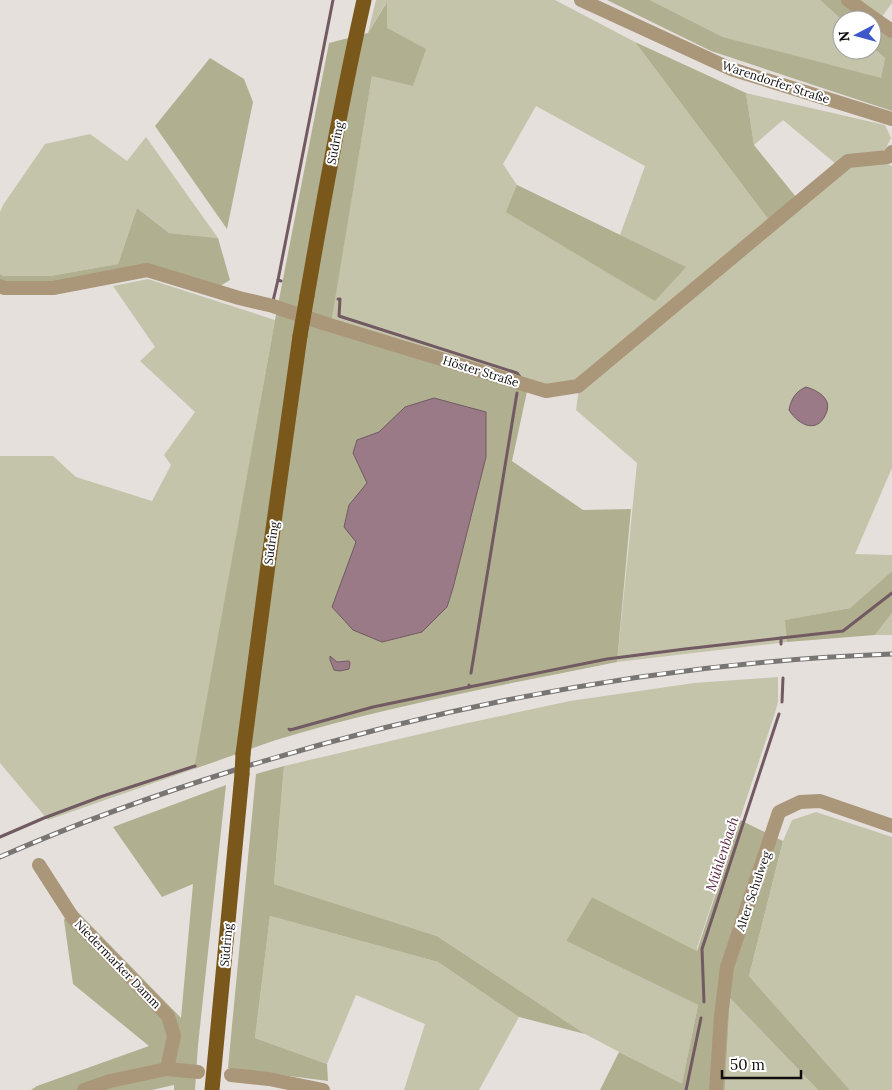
<svg xmlns="http://www.w3.org/2000/svg" width="892" height="1090" font-family="Lora,serif">
<style>
.green{fill:#c4c4ab;fill-rule:evenodd}
.forest{fill:#b0af90}
.water{fill:#9b7a87;stroke:#715a62}
.lines{fill:none;stroke-linecap:round;stroke-linejoin:round}
.stream{stroke:#715a62;stroke-width:3}
.minor{stroke:#aa977a;stroke-width:14}
.major{stroke:#7a581b;stroke-width:15}
.rail-casing{stroke:#797573;stroke-width:5}
.rail{stroke:#fff;stroke-width:3;stroke-dasharray:9;stroke-linecap:butt}
.major-bridge{stroke:#7a581b;stroke-width:15}
.labels{text-anchor:middle;dominant-baseline:central;stroke-width:4;stroke-linejoin:round;paint-order:stroke}
.street-label{font-size:12px;fill:#100e0d;stroke:#fff}
.water-label{font-size:14px;font-style:italic;fill:#5f2f44;stroke:#fff}
</style>
<rect width="100%" height="100%" fill="#e6e0dd"/>
<g class="green">
<path d="M 376,0 L 555,0 L 635,42 L 768,219 L 577,381 L 546,385 L 331,321 L 372,76 L 387,28 L 386,3 L 368,33 ZM 536,106 L 645,166 L 620,235 L 517,185 L 503,164 Z"/>
<path d="M 650,0 L 820,0 L 842,20 L 842,50 L 872,50 L 872,47 L 885,58 L 881,79 L 723,37 Z"/>
<path d="M 861,0 L 892,0 L 892,3 L 881,18 Z"/>
<path d="M 746,93 L 885,125 L 891,138 L 885,150 L 836,164 L 783,120 L 754,145 Z"/>
<path d="M 90,134 L 127,161 L 146,137 L 218,238 L 169,233 L 137,208 L 118,264 L 50,276 L 4,276 L 0,274 L 0,212 L 3,205 L 45,144 Z"/>
<path d="M 884,163 L 892,166 L 892,468 L 855,554 L 892,555 L 892,571 L 850,608 L 786,620 L 787,642 L 617,662 L 637,463 L 576,410 L 579,388 L 849,166 Z"/>
<path d="M 148,279 L 275,320 L 200,740 L 194,769 L 48,820 L 0,763 L 0,456 L 53,456 L 76,477 L 152,501 L 171,465 L 164,455 L 195,412 L 140,361 L 155,347 L 113,286 Z"/>
<path d="M 892,613 L 892,635 L 875,635 Z"/>
<path d="M 778,677 L 778,702 L 775,713 L 697,948 L 697,951 L 592,897 L 566,941 L 698,1005 L 682,1085 L 585,1034 L 437,936 L 274,884 L 284,766 L 463,724 L 570,701 L 694,683 Z"/>
<path d="M 816,812 L 892,837 L 892,1090 L 850,1090 L 749,976 L 783,841 L 792,820 Z"/>
<path d="M 270,916 L 438,962 L 519,1017 L 479,1090 L 404,1090 L 425,1024 L 356,995 L 327,1064 L 255,1038 Z"/>
<path d="M 730,998 L 818,1090 L 725,1090 Z"/>
</g>
<g class="forest">
<path d="M 607,0 L 650,0 L 723,37 L 881,78 L 885,58 L 872,47 L 872,20 L 842,20 L 820,0 L 861,0 L 892,28 L 892,111 L 711,51 Z"/>
<path d="M 387,2 L 387,28 L 426,49 L 413,86 L 372,76 L 330,330 L 528,387 L 512,461 L 583,510 L 631,509 L 617,662 C 503,685 388,706 276,740 C 249,749 221,760 194,769 L 275,320 L 329,43 L 368,33 Z"/>
<path d="M 635,42 L 746,93 L 754,145 L 796,197 L 768,219 Z"/>
<path d="M 210,58 L 244,79 L 253,102 L 227,229 L 155,126 Z"/>
<path d="M 517,185 L 686,267 L 655,301 L 506,212 Z"/>
<path d="M 137,208 L 169,233 L 218,238 L 230,280 L 220,286 L 148,265 L 51,283 L 0,282 L 0,274 L 4,276 L 50,276 L 118,264 Z"/>
<path d="M 892,571 L 892,613 L 875,635 L 787,642 L 785,620 L 850,608 Z"/>
<path d="M 284,766 L 274,884 L 437,936 L 585,1034 L 519,1017 L 438,962 L 270,916 L 255,1038 L 327,1064 L 328,1081 L 228,1068 L 256,774 Z"/>
<path d="M 226,785 L 198,1045 L 195,1090 L 174,1090 L 174,1085 L 152,1090 L 31,1090 L 37,1086 L 149,1046 L 73,984 L 64,920 L 72,906 L 181,1018 L 193,884 L 162,897 L 113,827 Z"/>
<path d="M 740,820 L 783,841 L 749,976 L 850,1090 L 818,1090 L 730,998 L 725,1090 L 600,1090 L 619,1052 L 682,1084 L 698,1005 L 566,941 L 592,897 L 697,951 Z"/>
</g>
<g class="water">
<path d="M 806,387 C 813,389 822,393 826,400 C 828,403 828,407 827,411 C 819,435 799,426 789,410 C 791,399 796,391 806,387 Z"/>
<path d="M 434,398 L 486,412 L 486,457 L 453,588 L 447,607 L 422,632 L 382,642 L 353,630 L 332,607 L 356,542 L 344,527 L 349,505 L 367,483 L 353,453 L 357,440 L 379,432 L 405,407 Z"/>
<path d="M 330,656 L 337,662 L 349,661 L 350,663 L 349,669 L 340,671 L 334,670 L 330,660 Z"/>
</g>
<g class="lines">
<g class="stream">
<path d="M 281,281 L 278,280 L 333,0"/>
<path d="M 338,299 L 340,299 L 339,316 L 517,373 L 520,377"/>
<path d="M 273,301 L 278,280"/>
<path d="M 781,644 L 781,638 L 843,631 L 892,593"/>
<path d="M 471,673 L 517,393"/>
<path d="M 469,685 L 469,687 L 607,659 L 685,649 L 781,638"/>
<path d="M 782,702 L 783,678"/>
<path d="M 289,729 L 290,730 L 373,707 L 469,687"/>
<path d="M 0,837 L 44,818 L 100,797 L 195,766"/>
<path d="M 704,1002 L 702,949 L 779,714"/>
<path d="M 686,1090 L 701,1018"/>
</g>
<g class="minor">
<path d="M 581,0 L 731,69 L 892,119"/>
<path d="M 848,0 L 892,31"/>
<path d="M 0,286 L 4,288 L 53,288 L 147,270 L 239,298 L 273,306 L 323,323 L 546,391 L 578,386 L 848,161 L 888,157 L 892,152"/>
<path d="M 39,865 L 73,918 L 168,1016 L 174,1036 L 167,1069"/>
<path d="M 231,1075 L 269,1079 L 323,1090"/>
<path d="M 84,1090 L 110,1081 L 167,1069 L 198,1072"/>
<path d="M 716,1090 L 721,1016 L 727,967 L 779,812 L 800,802 L 820,801 L 892,826"/>
</g>
<g class="major">
<path d="M 307,296 C 324,197 342,98 364,0"/>
<path d="M 243,754 L 268,565 L 300,336"/>
<path d="M 212,1090 L 242,774"/>
</g>
<g class="rail-casing">
<path id="rail" d="M 0,857 C 77,823 158,794 238,769 C 450,703 670,662 892,654"/>
</g>
<use href="#rail" class="rail"/>
<g class="major-bridge">
<path d="M 300,336 L 307,296"/>
<path d="M 242,774 L 243,754"/>
</g>
</g>
<g class="labels">
<g class="street-label">
<text transform="translate(776 82) rotate(18)">Warendorfer Straße</text>
<text transform="translate(335 143) rotate(-79)">Südring</text>
<text transform="translate(481 371) rotate(17)">Höster Straße</text>
<text transform="translate(271 543) rotate(-82)">Südring</text>
<text transform="translate(753 891) rotate(-71)">Alter Schulweg</text>
<text transform="translate(226 945) rotate(-85)">Südring</text>
<text transform="translate(118 964) rotate(46)">Niedermarker Damm</text>
</g>
<g class="water-label">
<text transform="translate(722 854) rotate(-72)">Mühlenbach</text>
</g>
</g>
<g transform="translate(857 35) rotate(264)"><circle r="24" fill="#ffffff" stroke="#9f9f9e"/>
<path d="M0-4L9 19L0 12L-9 19Z" fill="#3d58cb"/>
<text y="-8" font-size="14" font-weight="bold" text-anchor="middle" fill="#100e0d">N</text>
</g>
<path d="M722 1070v8h79v-8" fill="none" stroke="#100e0d" stroke-width="2.5"/>
<text x="730" y="1070" font-size="15" fill="#100e0d" stroke="#ffffff" stroke-width="4" paint-order="stroke">50 m</text>
</svg>
